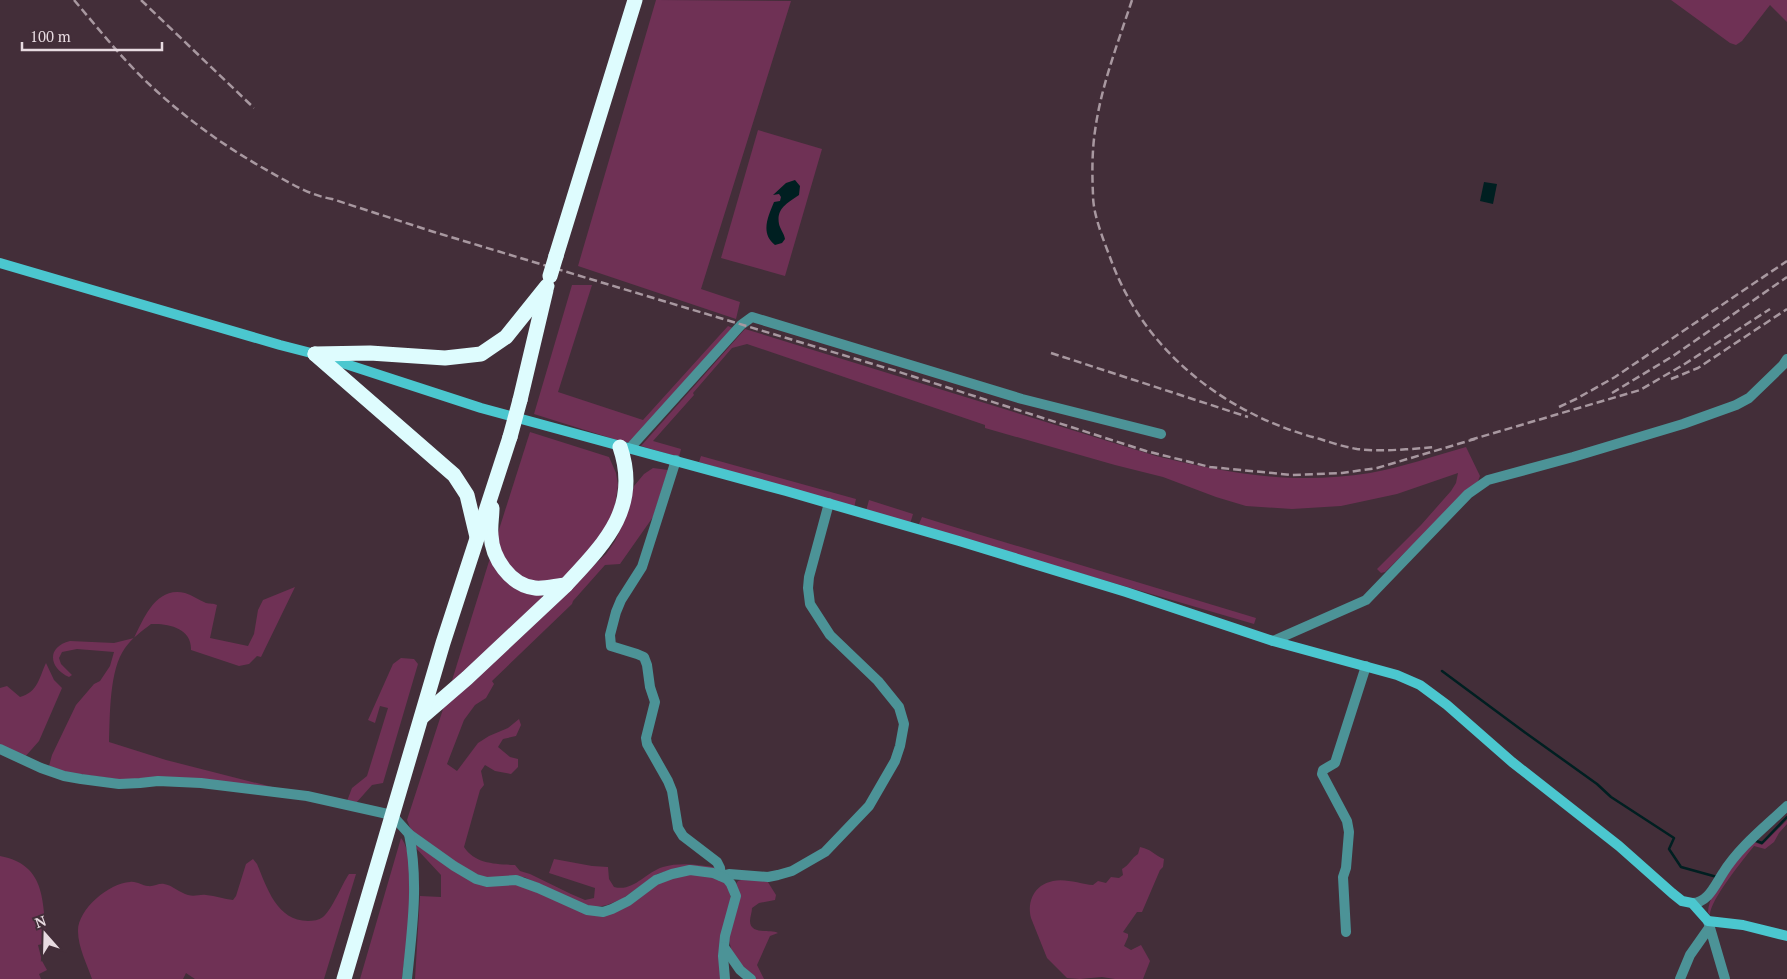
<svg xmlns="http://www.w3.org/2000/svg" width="1787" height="979" font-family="'PT Serif',serif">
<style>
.green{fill:#6f3155}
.water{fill:#001f21}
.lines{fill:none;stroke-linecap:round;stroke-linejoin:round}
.stream{stroke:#001f21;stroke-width:2.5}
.street{stroke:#4c9397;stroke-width:10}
.secondary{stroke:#4bc7cf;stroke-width:10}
.highway{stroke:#defcfe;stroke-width:15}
.rail{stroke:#a898a0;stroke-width:2.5;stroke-dasharray:8 4;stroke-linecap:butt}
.highway-bridge{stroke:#defcfe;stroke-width:15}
</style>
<rect width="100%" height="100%" fill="#432e39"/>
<g class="green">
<path d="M 656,0 L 791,1 L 701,289 L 740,302 L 736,319 L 578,266 Z"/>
<path d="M 1671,0 L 1787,0 L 1787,22 L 1770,5 L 1742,41 L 1736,45 L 1730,43 Z"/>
<path d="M 758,130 L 822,149 L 785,276 L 721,258 Z"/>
<path d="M 572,285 L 592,285 L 558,392 L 643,420 L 728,326 L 733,328 L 631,443 L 620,441 L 534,414 Z"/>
<path d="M 745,329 L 1156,456 C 1229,474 1295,485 1370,473 C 1403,467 1434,456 1466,447 L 1480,476 L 1478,481 L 1385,572 L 1381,573 L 1377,569 L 1421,525 L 1451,491 L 1456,483 L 1458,473 L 1397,494 L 1341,506 L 1292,509 L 1246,506 L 1216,497 L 1163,477 L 1115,465 L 985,428 L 985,425 L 747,344 L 732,348 L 693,393 L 694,395 L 653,441 L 681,449 L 679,457 L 641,446 Z"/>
<path d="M 530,432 L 609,457 L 616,473 L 618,485 L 615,506 L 607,532 L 565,578 L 547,584 L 526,579 L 508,566 L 496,539 Z"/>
<path d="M 701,456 L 856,499 L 854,508 L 699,462 Z"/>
<path d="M 653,468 L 668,470 L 653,517 L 620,564 L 605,565 L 573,601 L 572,604 L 492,681 L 494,684 L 486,698 L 475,705 L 464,720 L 447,764 L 457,771 L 478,743 L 489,736 L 508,728 L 519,719 L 521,725 L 516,736 L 503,739 L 498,747 L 510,757 L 518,759 L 518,767 L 511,774 L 495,771 L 485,765 L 481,771 L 484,785 L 480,790 L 464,847 C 475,864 495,864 515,865 L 520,871 L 530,874 L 571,894 L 585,900 L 594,898 L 595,888 L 549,873 L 554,859 L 592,866 L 608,867 L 609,879 L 614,887 C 634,892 644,873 663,867 C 681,862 701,865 718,868 L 718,872 L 667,871 L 657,874 L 622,899 L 607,905 L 592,908 L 524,877 L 486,878 L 464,869 L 411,830 L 407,820 L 444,706 L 606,554 L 615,541 L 621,528 L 634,486 L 644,474 Z"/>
<path d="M 869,500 L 913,514 L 910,524 L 866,511 Z"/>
<path d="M 922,517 L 951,526 L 1256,618 L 1254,624 L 918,526 Z"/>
<path d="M 491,555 L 541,593 L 544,601 L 449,690 Z"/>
<path d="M 295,587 L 261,657 L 257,656 L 249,664 L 239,666 L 191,650 C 192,628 168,623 151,624 C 142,631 132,638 125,648 C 109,670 110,716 109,742 L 166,760 L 284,790 L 125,780 L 62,772 L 49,766 L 52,755 L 76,705 L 94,684 L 100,681 L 110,666 L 114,652 L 77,649 L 62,652 L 59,658 L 61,664 L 72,675 L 69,677 C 49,668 46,647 70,641 L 114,643 L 134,638 C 144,618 156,586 185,593 C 192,595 199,600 206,603 C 210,604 213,603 217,605 L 210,638 L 248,646 L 254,634 L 258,610 L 263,600 Z"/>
<path d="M 401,658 L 414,659 L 418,664 L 383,783 L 372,785 L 356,803 L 347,801 L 352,788 L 367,776 L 388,708 L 380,706 L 375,723 L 368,720 L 393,664 Z"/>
<path d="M 46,663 L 54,680 L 62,688 L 39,741 L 24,758 L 0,746 L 0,688 L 7,686 L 20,697 C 38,692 39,678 46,663 Z"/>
<path d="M 1787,820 L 1787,824 L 1779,833 L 1774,842 L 1765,849 L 1754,846 C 1743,860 1710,900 1710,915 L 1708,912 C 1710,887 1738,860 1754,842 L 1762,845 Z"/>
<path d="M 401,838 C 420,861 406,948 402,979 L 360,979 Z"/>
<path d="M 415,844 L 460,874 L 516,883 L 589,914 L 651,886 L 685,874 L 707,876 L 724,882 L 728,887 L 731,898 L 722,979 L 415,979 L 420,896 L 441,897 L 441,875 L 414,846 Z"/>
<path d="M 1140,847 C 1151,849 1154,855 1164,859 L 1163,867 L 1160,870 L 1142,912 L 1137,912 L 1123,932 L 1128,934 L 1128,937 L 1124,946 L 1131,950 L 1141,945 L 1150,961 L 1143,979 L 1115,979 L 1102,977 L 1080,979 L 1067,978 L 1047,958 L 1031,918 C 1027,901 1034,885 1053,881 C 1065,878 1081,884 1093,885 L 1098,881 L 1106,883 L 1111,877 L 1119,878 L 1123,875 L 1122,869 C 1130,865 1131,858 1138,854 Z"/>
<path d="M 0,856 C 48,865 42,904 47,943 L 38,945 L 42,961 L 47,970 L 39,974 L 41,979 L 0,979 Z"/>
<path d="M 253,859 L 257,864 C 267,888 277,921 308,921 C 313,921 319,920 323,917 C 332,910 342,884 349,874 L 356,874 L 324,979 L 195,979 L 186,973 L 183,979 L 92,979 C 87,964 78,947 78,931 C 78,909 109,883 130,882 C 137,881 142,886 148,886 C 153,887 159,883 164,884 C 172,885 180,893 188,895 C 195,897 200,894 206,895 C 216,896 224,899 233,900 L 236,896 L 246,864 Z"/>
<path d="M 744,879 L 766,879 L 776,895 L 775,900 L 759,903 L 752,908 C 752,912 750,917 750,921 C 750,935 770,929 778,933 L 770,936 L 757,965 L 764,979 L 755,979 L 743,969 L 732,952 L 729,941 L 736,884 L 738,881 Z"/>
</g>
<g class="water">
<path d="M 795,180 L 800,186 L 799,195 C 788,203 776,208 779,224 C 780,229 784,233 785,239 L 782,243 L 775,245 C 760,233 768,217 774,202 L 780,201 L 781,197 L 779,194 L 773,195 L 786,183 Z"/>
<path d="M 1484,182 L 1497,184 L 1493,204 L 1480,201 Z"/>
</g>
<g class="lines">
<g class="stream">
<path d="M 1442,671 L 1523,731 L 1597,784 L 1611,797 L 1674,838 L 1669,849 L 1681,867 L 1717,877"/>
<path d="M 1754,840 L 1762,843 L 1787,817"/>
</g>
<g class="street">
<path d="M 630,448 L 741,325 L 752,317 L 1022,399 L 1161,434"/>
<path d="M 676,460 L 642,567 L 621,600 L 616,612 L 610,635 L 611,646 L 637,654 L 644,657 L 647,665 L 650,687 L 655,702 L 646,738 L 647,744 L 668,781 L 672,791 L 678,828 L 683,836 L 717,862 L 720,868 L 721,876 L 729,874 L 768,877 L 778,875 L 792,871 L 825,852 L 869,806 L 895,761 L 900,746 L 904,724 L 899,707 L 878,681 L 830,635 L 810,604 L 808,588 L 809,577 L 829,503"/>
<path d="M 1273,641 L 1366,600 L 1468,494 L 1488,480 L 1573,457 L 1683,424 L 1736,405 L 1749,398 L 1783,365 L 1787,359"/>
<path d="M 0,749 L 41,768 L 64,776 L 81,779 L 119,784 L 140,783 L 158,781 L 201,783 L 307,796 L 392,815 L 409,834 L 454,866 L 476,879 L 487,882 L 516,880 L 538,888 L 587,910 L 603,912 L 612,909 L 628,901 L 656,880 L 672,874 L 690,870 L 713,873 L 727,879 L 731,884 L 736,896 L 725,936 L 723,956 L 725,979"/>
<path d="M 1692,903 C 1708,903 1715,885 1723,873 C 1739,847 1765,827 1787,806"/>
<path d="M 1708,921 L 1725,979"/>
<path d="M 1346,932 L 1343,877 L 1346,868 L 1349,832 L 1347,821 L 1322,774 L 1323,770 L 1335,763 L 1366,666"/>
<path d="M 724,947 L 740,970 L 751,979"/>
<path d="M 407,979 C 412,930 419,882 409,834"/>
<path d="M 1680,979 L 1690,955 L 1709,928"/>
</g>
<path class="secondary" d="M 0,263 L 280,345 L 315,354 L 481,408 L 786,491 L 959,541 L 1126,592 L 1273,641 L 1397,675 L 1420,685 L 1447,705 L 1512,762 L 1619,846 L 1672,893 L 1682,901 L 1692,903 L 1708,921 L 1743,925 L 1787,936"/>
<g class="highway">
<path d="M 556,256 L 635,0"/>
<path d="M 315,354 L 370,353 L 445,358 L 481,354 L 506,337 L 547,286"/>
<path d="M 315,354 L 454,475 L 467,495 L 477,537"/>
<path d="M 520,400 L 546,290"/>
<path d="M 566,585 C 604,544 641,508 620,447"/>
<path d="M 423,716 L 467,678 L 566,585 C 555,586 545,589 535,588 C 510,585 492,558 491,535 C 490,526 492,517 492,508"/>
<path d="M 344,979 L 443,643 L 510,437"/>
</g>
<g class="rail">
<path d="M 74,0 C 98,28 122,59 150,85 C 186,119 227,148 270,172 C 290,183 309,195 332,199 L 434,232 L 896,371 L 1146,451 L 1210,467 L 1292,475 L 1342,473 L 1377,468 L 1475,439"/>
<path d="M 141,0 L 254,108"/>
<path d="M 1132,0 C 1118,43 1101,86 1095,131 C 1092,151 1092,174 1093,195 C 1093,215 1104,241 1111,260 C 1145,353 1227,415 1320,439 C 1332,443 1345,447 1357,449 C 1382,452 1410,449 1436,447"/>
<path d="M 1051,353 L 1248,417"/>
<path d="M 1671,379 L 1698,368 L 1787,309"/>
<path d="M 1612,393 L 1673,356 L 1787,277"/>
<path d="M 1559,407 L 1576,399 L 1615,377 L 1787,261"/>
<path d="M 1470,440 L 1640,390 L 1683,365 L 1770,309"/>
</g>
<g class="highway-bridge">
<path d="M 550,276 L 556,256"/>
<path d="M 510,437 L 520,400"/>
</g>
</g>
<g transform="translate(45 934) rotate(340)" stroke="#432e39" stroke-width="4" paint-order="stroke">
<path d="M0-4L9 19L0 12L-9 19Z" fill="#e8dbe1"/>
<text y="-8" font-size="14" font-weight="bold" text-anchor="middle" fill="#e8dbe1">N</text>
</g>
<path d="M22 42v8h140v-8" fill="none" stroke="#e8dbe1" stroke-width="2.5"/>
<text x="30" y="42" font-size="15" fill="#e8dbe1" stroke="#432e39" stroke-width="4" paint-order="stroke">100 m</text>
</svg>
